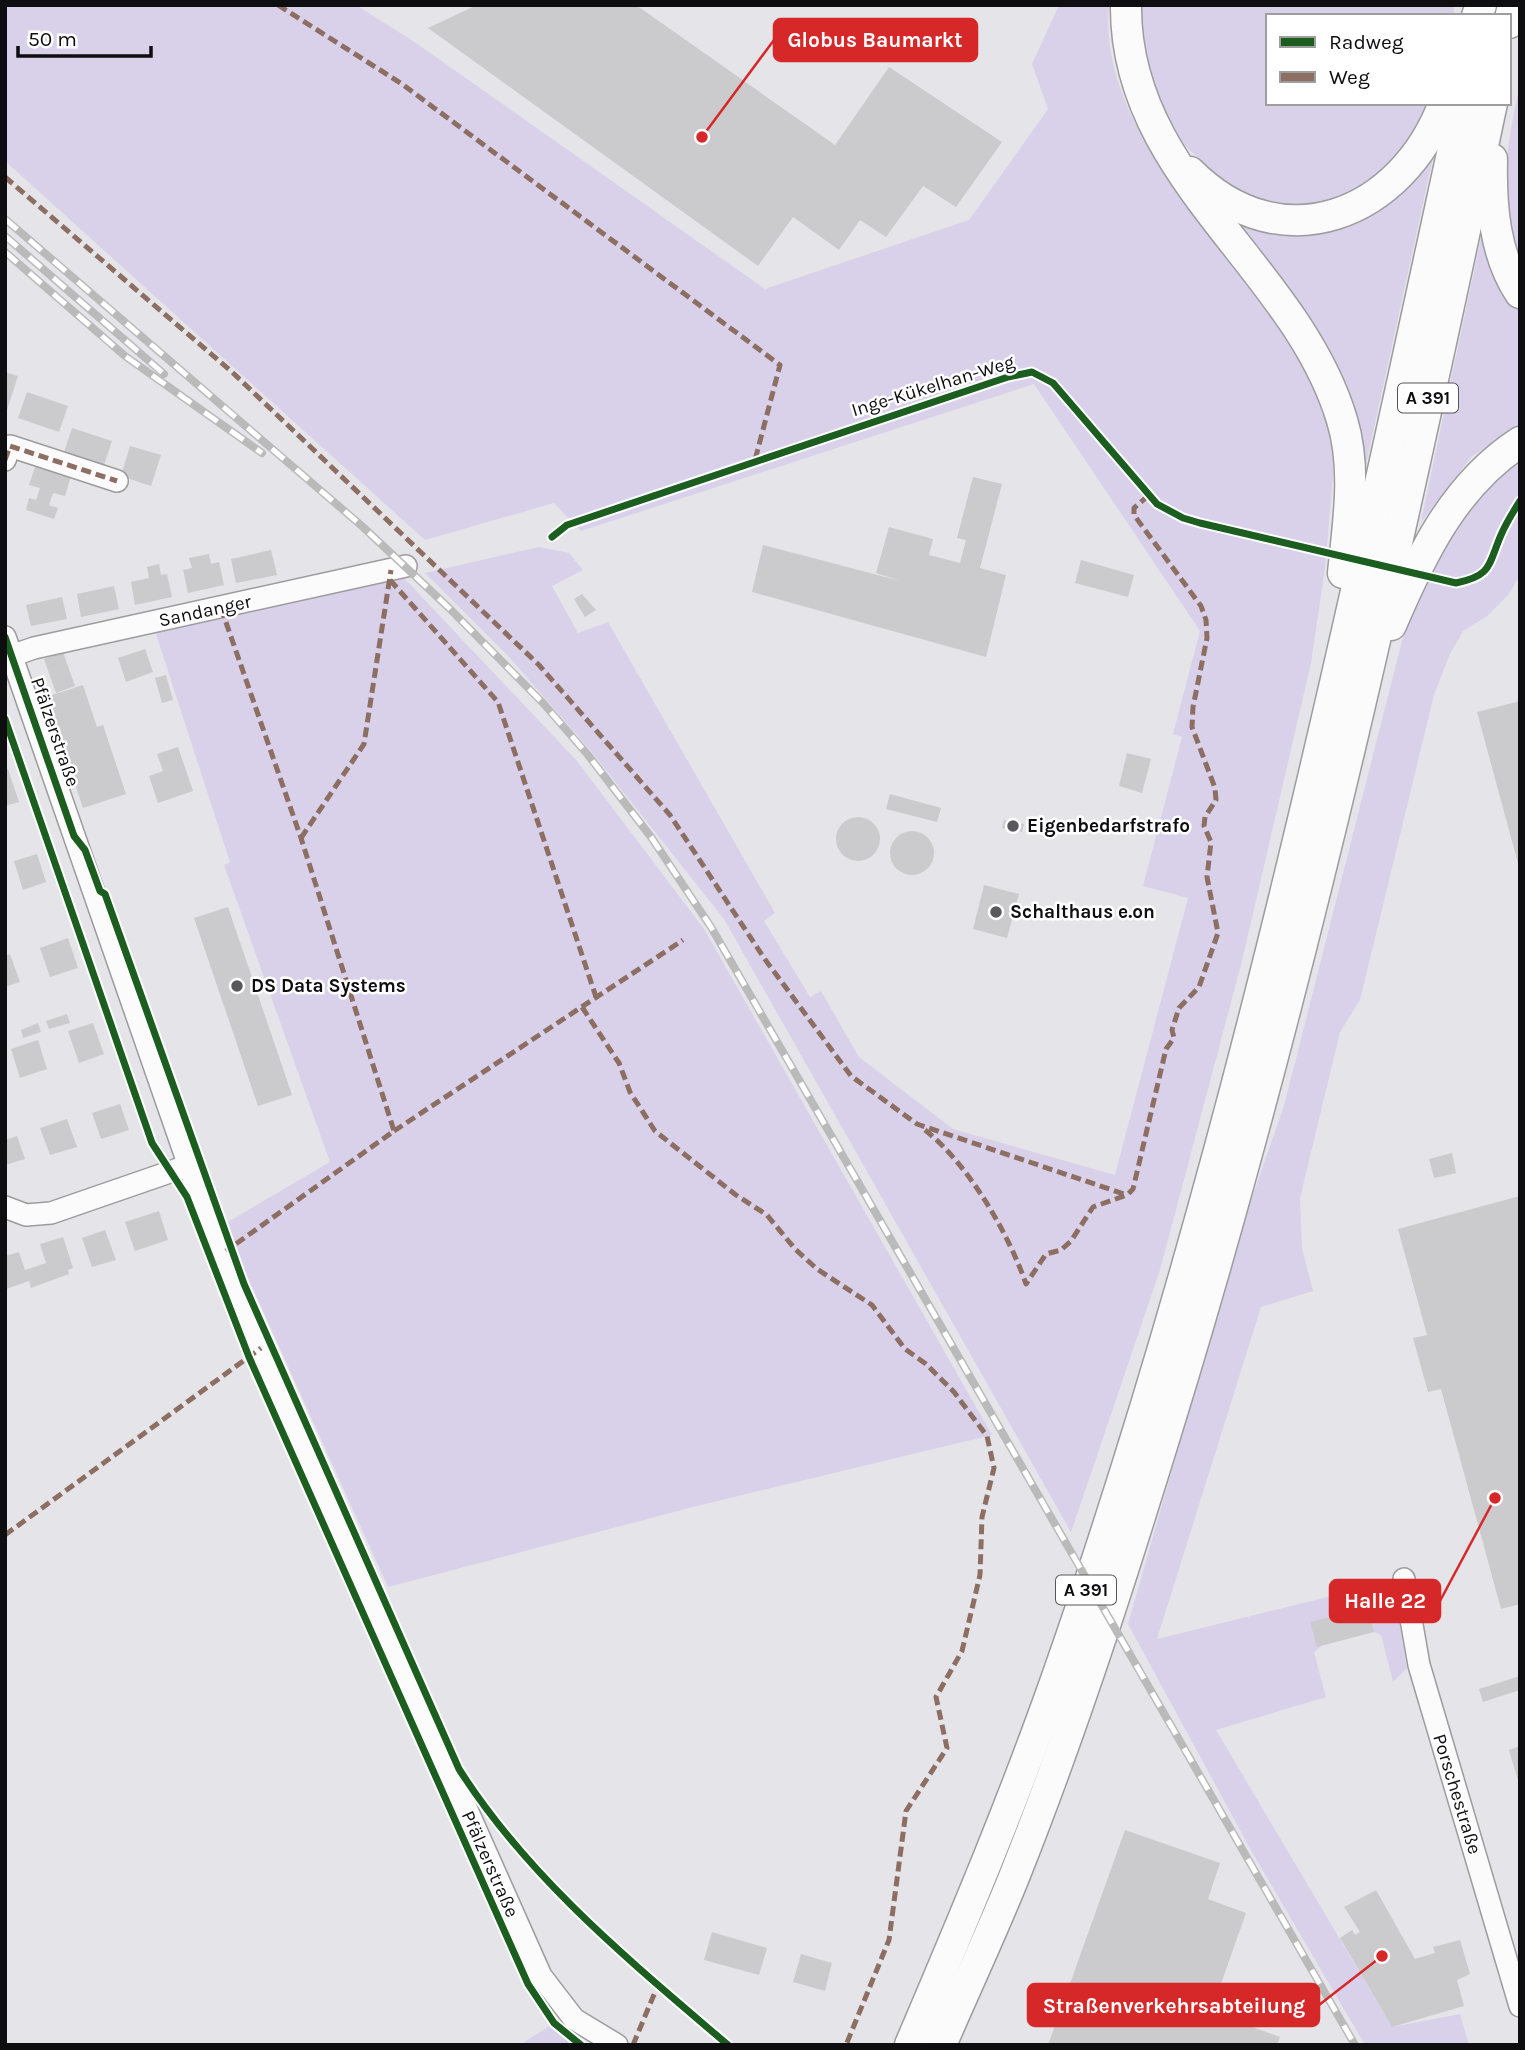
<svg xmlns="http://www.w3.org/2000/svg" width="1525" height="2050" font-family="Karla,sans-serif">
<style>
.green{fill:#d9d1ea}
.building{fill:#cbcbce}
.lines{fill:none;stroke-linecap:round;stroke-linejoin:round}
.minor-casing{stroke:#9c9b9e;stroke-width:24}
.highway-casing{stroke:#9c9b9e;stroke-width:33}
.minor{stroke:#fbfbfc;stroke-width:21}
.highway{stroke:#fbfbfc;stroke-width:30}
.rail-casing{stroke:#bababa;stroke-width:8}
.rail{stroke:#fff;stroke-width:5;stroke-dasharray:16;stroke-linecap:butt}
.quiet{stroke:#8d6e63;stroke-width:5;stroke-dasharray:10 5;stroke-linecap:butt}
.cycleway-casing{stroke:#fff;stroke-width:11}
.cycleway{stroke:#1b5e20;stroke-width:7}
.poi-dot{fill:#59585c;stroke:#fff;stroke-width:2.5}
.labels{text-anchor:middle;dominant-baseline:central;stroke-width:5;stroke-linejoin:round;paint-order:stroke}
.shield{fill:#fff;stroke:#565658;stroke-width:2}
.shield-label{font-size:18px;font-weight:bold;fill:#0e0d10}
.street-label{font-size:19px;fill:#0e0d10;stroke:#fff}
.poi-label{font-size:19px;font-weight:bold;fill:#0e0d10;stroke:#fff;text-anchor:start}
.leader{fill:none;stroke:#d62828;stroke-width:2.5}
.callout-dot{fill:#d62828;stroke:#fff;stroke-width:2.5}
.callout{fill:#d62828;stroke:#d62828;stroke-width:2.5}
.callout-label{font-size:21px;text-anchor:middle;font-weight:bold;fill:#fff}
</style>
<rect width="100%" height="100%" fill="#e5e4e8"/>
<g class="green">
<path d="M 5,5 L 356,5 L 416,43 L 765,289 L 969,220 L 1048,109 L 1032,64 L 1059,5 L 1109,5 C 1102,70 1138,140 1178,189 L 1162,195 L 1179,189 L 1297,337 L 1337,430 L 1325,568 L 1311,663 L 1242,961 L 1160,1270 L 1071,1532 L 724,919 L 590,750 L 510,658 L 425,573 L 539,547 L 569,553 L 583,570 L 552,586 L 578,633 L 608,622 L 775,913 L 764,921 L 810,997 L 821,991 L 859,1057 L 953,1129 L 1115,1175 L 1188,898 L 1143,886 L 1182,737 L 1173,734 L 1200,631 L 1034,384 L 581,531 L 554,503 L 425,540 L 5,161 Z"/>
<path d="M 1141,5 L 1455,5 L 1453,16 L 1268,16 L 1268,103 L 1432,103 C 1418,128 1398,169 1373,185 C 1345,202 1285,214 1254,201 C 1233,193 1216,175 1200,159 C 1191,151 1180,143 1173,133 C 1149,98 1143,47 1141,5 Z"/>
<path d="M 1520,85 L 1520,259 C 1496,204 1507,141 1520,85 Z"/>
<path d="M 1436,144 L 1365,469 L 1357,427 L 1221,206 L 1323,225 Z"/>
<path d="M 1486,236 L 1495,273 L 1520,311 L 1520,426 L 1472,456 L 1421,522 L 1481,238 Z"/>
<path d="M 1520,456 L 1520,575 L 1509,594 L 1487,616 L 1463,631 L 1449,656 L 1434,695 L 1360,1000 L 1340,1032 L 1300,1198 L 1302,1248 L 1313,1291 L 1261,1307 L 1157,1639 L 1393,1581 L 1407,1668 L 1393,1682 L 1381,1635 L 1374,1632 L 1368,1607 L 1314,1652 L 1326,1697 L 1216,1730 L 1392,2027 L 1460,2014 L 1469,2045 L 1365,2045 L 1252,1852 L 1128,1624 L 1240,1232 L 1284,1106 L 1406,625 L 1447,530 L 1492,475 Z"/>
<path d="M 404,578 L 577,761 L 704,929 L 992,1435 L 697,1506 L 388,1587 L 238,1256 L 226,1223 L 330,1162 L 224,865 L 230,862 L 155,631 Z"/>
<path d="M 551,2025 L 578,2045 L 520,2045 Z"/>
</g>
<g class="building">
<path d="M 477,5 L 636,5 L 835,145 L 889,67 L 1002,142 L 956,207 L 923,186 L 886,237 L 860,220 L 839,250 L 793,217 L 758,266 L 428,28 Z"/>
<path d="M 5,372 L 18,376 L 6,413 L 5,413 Z"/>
<path d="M 27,392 L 68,406 L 59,432 L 18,418 Z"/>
<path d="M 72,428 L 112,441 L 104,465 L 64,452 Z"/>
<path d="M 130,446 L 161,455 L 151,486 L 121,476 Z"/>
<path d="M 36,464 L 71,476 L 65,496 L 53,493 L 49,505 L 58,508 L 54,519 L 26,510 L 29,498 L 36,500 L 40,488 L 29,485 Z"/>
<path d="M 973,477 L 1002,484 L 980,568 L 1006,575 L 986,657 L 752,592 L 763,545 L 901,581 L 876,573 L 889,527 L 933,539 L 929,555 L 960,563 L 966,540 L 957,538 Z"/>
<path d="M 271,550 L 277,575 L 236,583 L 231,559 Z"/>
<path d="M 209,554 L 211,564 L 219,562 L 224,585 L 188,593 L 183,570 L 192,568 L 189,558 Z"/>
<path d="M 1081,560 L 1134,575 L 1128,597 L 1075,583 Z"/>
<path d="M 159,564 L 161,575 L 167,574 L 172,597 L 135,605 L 131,582 L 149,578 L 147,567 Z"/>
<path d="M 114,586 L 119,609 L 81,617 L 77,594 Z"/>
<path d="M 582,594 L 596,610 L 585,617 L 574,599 Z"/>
<path d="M 62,597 L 67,619 L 31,626 L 26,605 Z"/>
<path d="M 145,649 L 153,672 L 126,682 L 118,658 Z"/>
<path d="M 63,652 L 75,686 L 56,693 L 44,659 Z"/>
<path d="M 166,675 L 173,700 L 162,703 L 155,678 Z"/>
<path d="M 83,685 L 97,727 L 103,725 L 126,794 L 83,808 L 46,697 Z"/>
<path d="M 1520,701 L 1520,867 L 1519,867 L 1477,712 Z"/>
<path d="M 178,747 L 193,791 L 158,803 L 149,776 L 163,771 L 157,754 Z"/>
<path d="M 1127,753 L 1151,759 L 1142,793 L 1119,786 Z"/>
<path d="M 8,769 L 19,802 L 5,806 L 5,770 Z"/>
<path d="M 890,794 L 941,808 L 937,822 L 886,809 Z"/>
<circle cx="858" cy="839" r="22"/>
<path d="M 1004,820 L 1024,824 L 1022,832 L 1002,828 Z"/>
<circle cx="912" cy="853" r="22"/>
<path d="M 37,854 L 46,882 L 23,890 L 14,861 Z"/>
<path d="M 984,885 L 1019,894 L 1007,938 L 973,929 Z"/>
<path d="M 228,907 L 292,1095 L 258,1106 L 194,918 Z"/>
<path d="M 68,938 L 78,968 L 50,977 L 40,948 Z"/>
<path d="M 10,954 L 20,982 L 5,987 L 5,956 Z"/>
<path d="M 67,1014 L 70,1023 L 49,1029 L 46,1021 Z"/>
<path d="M 38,1023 L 41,1032 L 23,1038 L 21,1030 Z"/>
<path d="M 93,1023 L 104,1054 L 79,1063 L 68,1031 Z"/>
<path d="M 38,1040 L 47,1069 L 20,1078 L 11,1049 Z"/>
<path d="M 120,1104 L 129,1130 L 101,1139 L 92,1113 Z"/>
<path d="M 67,1119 L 77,1147 L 50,1155 L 40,1128 Z"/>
<path d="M 17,1136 L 25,1159 L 5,1165 L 5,1140 Z"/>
<path d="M 1452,1153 L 1456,1173 L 1434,1178 L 1429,1159 Z"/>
<path d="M 1520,1196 L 1520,1604 L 1501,1609 L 1441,1389 L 1428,1392 L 1413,1338 L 1427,1335 L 1398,1229 Z"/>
<path d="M 159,1211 L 168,1240 L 135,1251 L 125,1222 Z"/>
<path d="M 105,1230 L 116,1260 L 92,1267 L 82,1238 Z"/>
<path d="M 63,1237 L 73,1268 L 68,1270 L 69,1274 L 31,1288 L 29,1281 L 6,1289 L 5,1256 L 19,1252 L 25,1270 L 46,1263 L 40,1244 Z"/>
<path d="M 1368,1607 L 1374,1632 L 1317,1647 L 1310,1622 Z"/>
<path d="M 1520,1676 L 1520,1690 L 1483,1702 L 1479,1689 Z"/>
<path d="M 1520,1746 L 1520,1784 L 1519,1784 L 1509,1750 Z"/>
<path d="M 1125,1830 L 1220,1863 L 1208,1899 L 1246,1913 L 1211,2012 L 1280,2037 L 1277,2045 L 1048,2045 Z"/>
<path d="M 1376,1890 L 1415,1959 L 1435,1953 L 1433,1947 L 1460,1940 L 1470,1974 L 1457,1980 L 1464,2006 L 1392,2027 L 1340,1938 L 1352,1930 L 1355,1935 L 1360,1932 L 1344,1907 Z"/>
<path d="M 712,1932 L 767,1948 L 759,1975 L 704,1960 Z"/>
<path d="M 801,1954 L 832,1963 L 825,1991 L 793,1982 Z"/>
</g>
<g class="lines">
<g class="minor-casing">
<g id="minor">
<path d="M 5,460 L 10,446 L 117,481"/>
<path d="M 5,637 L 220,1255 L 541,1976 L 574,2019 L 617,2045"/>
<path d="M 5,658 L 34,648 L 406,566"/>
<path d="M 5,1207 L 26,1215 L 51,1213 L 187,1166"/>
<path d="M 1404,1579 L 1419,1665 L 1520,2006"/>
</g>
</g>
<g class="highway-casing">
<g id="highway">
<path d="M 1126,5 C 1124,177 1296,266 1342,420 C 1357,469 1348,523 1343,573"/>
<path d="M 1477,16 L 1481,5"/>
<path d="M 1509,23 L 1513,5"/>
<path d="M 1492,159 C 1491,204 1494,254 1520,293"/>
<path d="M 1190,172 C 1282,264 1402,215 1444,103"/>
<path d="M 1391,625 C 1421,555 1454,485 1520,442"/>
<path d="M 910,2045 C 962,1923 1013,1802 1057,1677 C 1237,1166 1348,632 1463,103"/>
<path d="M 941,2045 C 965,1989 991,1934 1014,1877 C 1079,1714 1132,1545 1183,1377 C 1309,958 1402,531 1492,103"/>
</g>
</g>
<use href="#minor" class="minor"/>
<use href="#highway" class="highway"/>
<g class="rail-casing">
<g id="rail">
<path d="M 5,219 L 363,527 L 449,608 L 543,703 L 588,755 L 651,837 L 711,927 L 1355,2045"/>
<path d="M 5,236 L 164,374"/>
<path d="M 5,252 L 125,356 L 262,453"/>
</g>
</g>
<use href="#rail" class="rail"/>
<g class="quiet">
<path d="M 278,5 L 402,84 L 780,365 L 755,460"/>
<path d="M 5,177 L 232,372 L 539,665 L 670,815 L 764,958 L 851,1076 L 917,1124 L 1127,1195"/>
<path d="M 5,460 L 10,446 L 117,481"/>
<path d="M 390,580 L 498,702 L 596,997"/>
<path d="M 221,608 L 301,838 L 394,1131 L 226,1251"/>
<path d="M 301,838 L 364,744 L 391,570"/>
<path d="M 582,1007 L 619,1063 L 630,1092 L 655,1131 L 736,1195 L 767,1215 L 795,1249 L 817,1269 L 872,1305 L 905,1349 L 926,1364 L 954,1392 L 987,1436 L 994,1468 L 982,1517 L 980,1575 L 962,1651 L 936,1697 L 947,1748 L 906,1811 L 889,1940 L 846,2045"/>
<path d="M 925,1130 C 968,1164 1008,1232 1026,1284 L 1046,1254 L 1061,1250 L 1071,1241 L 1093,1207 L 1127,1195 L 1133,1189 L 1166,1049 L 1174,1038 L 1172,1030 L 1179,1008 L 1199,987 L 1218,933 L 1207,877 L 1211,842 L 1204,826 L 1205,817 L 1216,800 L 1215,788 L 1192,727 L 1193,707 L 1207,638 L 1206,620 L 1201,606 L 1134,515 L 1134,508 L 1149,495"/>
<path d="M 394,1131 L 683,940"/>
<path d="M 5,1535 L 261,1348"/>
<path d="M 633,2045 L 658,1985"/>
</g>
<g class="cycleway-casing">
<g id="cycleway">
<path d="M 552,537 L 567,525 L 1008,377 L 1032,372 L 1053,383 L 1157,504 L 1183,518 L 1200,523 L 1456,583 C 1492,576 1488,565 1501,535 C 1506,523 1513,512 1520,501"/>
<path d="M 5,637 L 74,836 L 85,850 L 100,891 L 105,894 L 244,1284 L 459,1769 C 529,1879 630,1961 728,2045"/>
<path d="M 5,719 L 152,1143 L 187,1197 L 249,1357 L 528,1984 L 554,2023 L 581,2045"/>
</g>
</g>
<use href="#cycleway" class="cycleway"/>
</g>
<g class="poi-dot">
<circle cx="1013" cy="826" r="7"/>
<circle cx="996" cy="912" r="7"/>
<circle cx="237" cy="986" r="7"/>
</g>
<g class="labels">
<g class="shield">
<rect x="1398" y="383.5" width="60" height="29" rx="5"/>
<rect x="1056" y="1575.5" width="60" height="29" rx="5"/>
</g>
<g class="shield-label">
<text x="1428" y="398">A 391</text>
<text x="1086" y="1590">A 391</text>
</g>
<g class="street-label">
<text transform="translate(933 386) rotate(-17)">Inge-Kükelhan-Weg</text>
<text transform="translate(205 611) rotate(-12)">Sandanger</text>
<text transform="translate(55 732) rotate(71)">Pfälzerstraße</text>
<text transform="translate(1457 1794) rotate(73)">Porschestraße</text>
<text transform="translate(490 1864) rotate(66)">Pfälzerstraße</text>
</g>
<g class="poi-label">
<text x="1027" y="826">Eigenbedarfstrafo</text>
<text x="1010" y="912">Schalthaus e.on</text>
<text x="251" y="986">DS Data Systems</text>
</g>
</g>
<path class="leader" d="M702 137L774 40M1495 1498L1440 1601M1382 1956L1319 2005"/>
<g class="callout-dot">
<circle cx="702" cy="137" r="7"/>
<circle cx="1495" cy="1498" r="7"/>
<circle cx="1382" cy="1956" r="7"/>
</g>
<g class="callout">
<rect x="774" y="19" width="203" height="42" rx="7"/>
<rect x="1330" y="1580" width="110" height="42" rx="7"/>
<rect x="1028" y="1984" width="291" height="42" rx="7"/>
</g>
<g class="callout-label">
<text x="875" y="47">Globus Baumarkt</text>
<text x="1385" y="1608">Halle 22</text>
<text x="1174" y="2013">Straßenverkehrsabteilung</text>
</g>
<rect width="1525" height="2050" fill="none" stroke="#0e0d10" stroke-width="14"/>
<rect x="1266" y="14" width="245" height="91" fill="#ffffff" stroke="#9f9e9f" stroke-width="2"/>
<rect x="1280" y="37" width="35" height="10" fill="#1b5e20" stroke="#9f9e9f" stroke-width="2"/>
<text x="1329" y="49" font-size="21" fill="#0e0d10">Radweg</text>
<rect x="1280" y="72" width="35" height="10" fill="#8d6e63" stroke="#9f9e9f" stroke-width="2"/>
<text x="1329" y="84" font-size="21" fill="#0e0d10">Weg</text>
<path d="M18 46v10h133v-10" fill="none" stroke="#0e0d10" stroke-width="3.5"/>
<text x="28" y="46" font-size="21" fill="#0e0d10" stroke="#ffffff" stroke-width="5" paint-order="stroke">50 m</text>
</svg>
